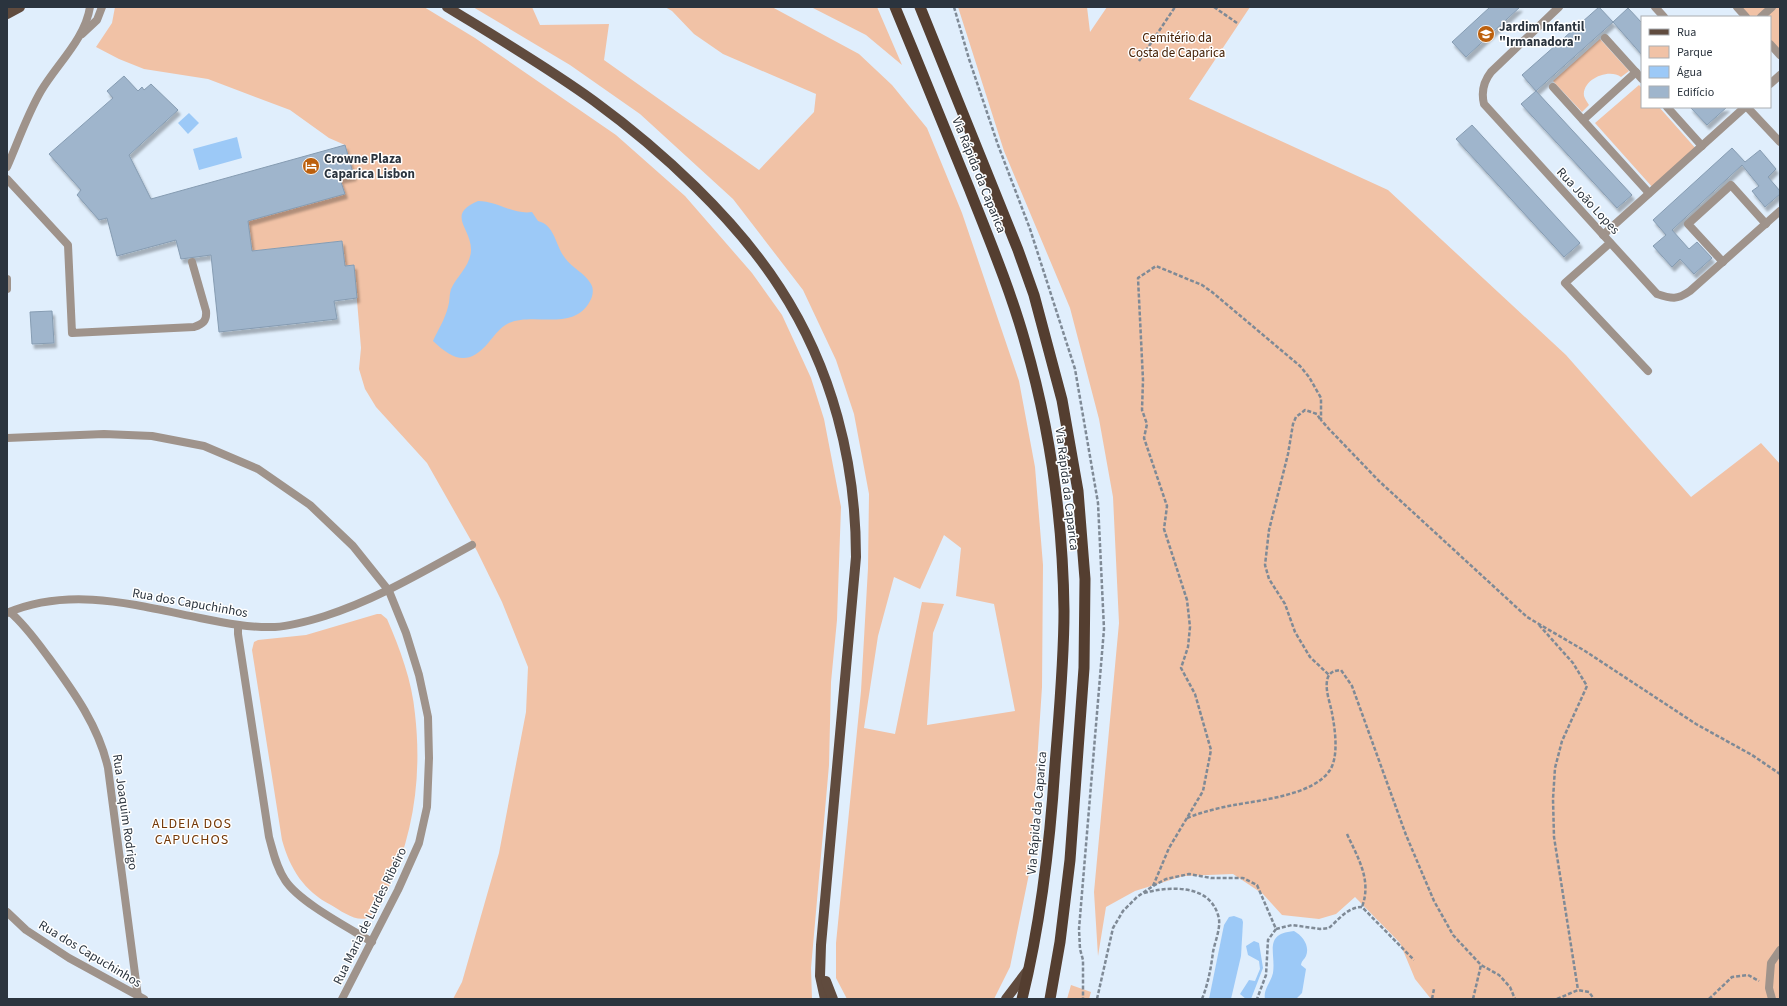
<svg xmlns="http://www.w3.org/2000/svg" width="1787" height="1006" font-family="'Source Sans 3',sans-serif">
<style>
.green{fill:#f1c2a6;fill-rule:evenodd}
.water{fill:#9cc9f7}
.building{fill:#9fb5cc;stroke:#869cb2;filter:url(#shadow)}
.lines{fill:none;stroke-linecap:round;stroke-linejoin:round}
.path{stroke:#7f8a96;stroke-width:2.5;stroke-dasharray:4 2;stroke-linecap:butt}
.service{stroke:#9f938b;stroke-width:8}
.pedestrian{stroke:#9f938b;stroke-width:8}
.minor{stroke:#9f938b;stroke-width:8}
.tertiary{stroke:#9f938b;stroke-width:8}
.primary{stroke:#604b3e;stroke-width:10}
.trunk{stroke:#543e30;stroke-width:11}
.labels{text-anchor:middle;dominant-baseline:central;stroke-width:3;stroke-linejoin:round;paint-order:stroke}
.poi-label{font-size:13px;font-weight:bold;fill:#2b343e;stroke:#fff;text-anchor:start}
.park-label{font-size:13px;fill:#442005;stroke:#fff}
.street-label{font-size:13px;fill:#2b343e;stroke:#fff}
.neighbourhood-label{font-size:14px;letter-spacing:1px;fill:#753a09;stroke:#fff}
</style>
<defs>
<filter id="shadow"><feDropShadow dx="2.5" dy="4.5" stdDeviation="1" flood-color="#0004"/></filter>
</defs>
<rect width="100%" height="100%" fill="#e0eefc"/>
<g class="green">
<path d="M 115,7 L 424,7 L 475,38 L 616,135 L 685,196 L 752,273 L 782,315 L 811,378 L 824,419 L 841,507 L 837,620 L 831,682 L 829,765 L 811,968 L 812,999 L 453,999 L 462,982 L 499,853 L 526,712 L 528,667 L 502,602 L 477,551 L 427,463 L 376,407 L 365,389 L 359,369 L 361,348 L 354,265 L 345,266 L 342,241 L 252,251 L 248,221 L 344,194 L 340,179 L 354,176 L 345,145 L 329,138 L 290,110 L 208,79 L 144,69 L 119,59 L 96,47 L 112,23 Z"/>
<path d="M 473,7 L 532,7 L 540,25 L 609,24 L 604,60 L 759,170 L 814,112 L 816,94 L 723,54 L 694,34 L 672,11 L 665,7 L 772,7 L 859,54 L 892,85 L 927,128 L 962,213 L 1019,381 L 1035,467 L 1043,565 L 1042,687 L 1030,869 L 1010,967 L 994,999 L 847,999 L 836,978 L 836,943 L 861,691 L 868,568 L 869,494 L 854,414 L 836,360 L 803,290 L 733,199 L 640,114 L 570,65 ZM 944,535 L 961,548 L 956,596 L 994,604 L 1015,711 L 927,725 L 933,633 L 944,604 L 922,602 L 895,734 L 864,728 L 878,636 L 894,577 L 920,589 Z"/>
<path d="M 811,7 L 877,7 L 902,65 L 866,35 Z"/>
<path d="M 958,7 L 1087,7 L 1090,32 L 1107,7 L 1250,7 L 1189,99 L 1388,190 L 1566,355 L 1691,497 L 1761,443 L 1780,464 L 1780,999 L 1431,999 L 1415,979 L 1400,943 L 1355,897 L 1336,914 L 1319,919 L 1282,915 L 1263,894 L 1233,874 L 1183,876 L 1135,891 L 1106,907 L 1098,956 L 1094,892 L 1119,623 L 1113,497 L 1099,419 L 1070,308 L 1004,151 Z"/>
<path d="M 1737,7 L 1780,7 L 1780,55 L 1770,44 L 1770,17 L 1746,17 Z"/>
<path d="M 1600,39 L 1629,71 L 1621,77 C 1609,68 1582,79 1584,96 C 1585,99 1587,102 1589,105 L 1582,112 L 1553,81 Z"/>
<path d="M 1639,85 L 1642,88 L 1642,107 L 1659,107 L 1697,150 L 1654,189 L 1595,123 Z"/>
<path d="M 377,614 L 381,614 L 387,619 C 400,649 412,681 415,714 C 422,775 414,836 387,891 C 382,901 378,913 367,918 C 356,922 341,911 331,905 C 304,891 290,869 282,840 L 252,650 L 254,642 L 258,640 L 306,635 Z"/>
<path d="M 1071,985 L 1091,992 L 1089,999 L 1067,999 Z"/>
</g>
<g class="water">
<path d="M 189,113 L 199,123 L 188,134 L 178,123 Z"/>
<path d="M 237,137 L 242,158 L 199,170 L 193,149 Z"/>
<path d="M 478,201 C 497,201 514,215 532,212 L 538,221 C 555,225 555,245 565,258 C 572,268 585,273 591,284 C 594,289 593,296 590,301 C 574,332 534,312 509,323 C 500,327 495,335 489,342 C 469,366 454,361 433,341 C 438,330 445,319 448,307 C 450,301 449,295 451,289 C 457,276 470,266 471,251 C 472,228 445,215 478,201 Z"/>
<path d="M 1234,916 L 1242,919 L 1243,922 L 1241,956 L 1231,999 L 1209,999 L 1224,925 L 1229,917 Z"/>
<path d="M 1294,931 C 1303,936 1310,946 1306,956 C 1304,960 1302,960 1301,965 L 1306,969 L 1302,993 L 1296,999 L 1265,999 C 1263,990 1271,982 1273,973 C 1276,952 1263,934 1294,931 Z"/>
<path d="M 1254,941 L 1259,943 L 1263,968 L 1251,999 L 1246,999 L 1240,994 L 1249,980 L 1255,981 L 1260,969 L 1259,961 L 1248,955 L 1246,946 Z"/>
</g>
<g class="building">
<path d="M 1490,7 L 1520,7 L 1466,57 L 1452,42 Z"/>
<path d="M 1599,7 L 1613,22 L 1536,91 L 1522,75 Z"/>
<path d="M 1628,8 L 1642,23 L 1642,55 L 1613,22 Z"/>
<path d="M 124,76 L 138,91 L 142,87 L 144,90 L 151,84 L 178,110 L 129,155 L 151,199 L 345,145 L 354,176 L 340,179 L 345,194 L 248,221 L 252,251 L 342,241 L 345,266 L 354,265 L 357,298 L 334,301 L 337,319 L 219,332 L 211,255 L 181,259 L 176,240 L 117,256 L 107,218 L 99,220 L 77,195 L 81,190 L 49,154 L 113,98 L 107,91 Z"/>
<path d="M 1536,91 L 1632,195 L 1617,208 L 1521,104 Z"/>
<path d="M 1690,107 L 1727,107 L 1707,125 Z"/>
<path d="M 1472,125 L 1580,243 L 1564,257 L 1456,139 Z"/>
<path d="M 1732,148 L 1745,162 L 1760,150 L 1776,169 L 1768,177 L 1780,191 L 1780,194 L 1765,207 L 1752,191 L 1759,186 L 1742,165 L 1672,230 L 1689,249 L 1697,242 L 1712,258 L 1694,274 L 1680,259 L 1672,267 L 1653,246 L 1666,235 L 1653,220 Z"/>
<path d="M 52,311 L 54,343 L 32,344 L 30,312 Z"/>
</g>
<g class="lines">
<g class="path">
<path d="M 954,7 L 969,59 L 998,145 L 1030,229 L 1075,369 L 1098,503 L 1104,629 L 1079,929 L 1080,949 L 1083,960 L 1083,999"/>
<path d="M 1214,7 L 1237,23"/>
<path d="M 1139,61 L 1175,7"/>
<path d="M 1320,419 L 1317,414 L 1305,410 L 1296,417 L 1293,424 L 1288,454 L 1269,530 L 1265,565 L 1269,579 L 1285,604 L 1295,632 L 1310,657 L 1329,675"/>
<path d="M 1539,625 L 1573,663 L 1587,686 L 1562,741 L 1555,768 L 1553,799 L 1554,837 L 1578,990"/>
<path d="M 1187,818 C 1202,812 1218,808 1234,805 C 1261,800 1314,795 1330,770 C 1339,756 1335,729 1332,713 C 1330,702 1324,688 1328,677 C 1331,671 1335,671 1341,670 L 1352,686 L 1406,835 L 1434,901 L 1453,935 L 1481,965 L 1499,975 L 1510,987 L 1515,999"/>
<path d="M 1347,834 C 1358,858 1372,880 1362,907"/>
<path d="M 1153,886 L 1169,848 L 1203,791 L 1211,750 L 1195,694 L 1181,668 L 1188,647 L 1190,627 L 1187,600 L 1164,529 L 1167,506 L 1144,438 L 1147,424 L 1142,410 L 1143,380 L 1138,278 L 1156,266 L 1202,285 L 1212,292 L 1300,366 L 1309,377 L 1321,398 L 1321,420 L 1329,429 L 1379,481 L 1527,617 L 1585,651 L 1696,724 L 1752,755 L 1780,774"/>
<path d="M 1144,893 C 1169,886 1209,884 1218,915 C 1222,926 1215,941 1213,952 C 1211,968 1208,984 1202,999"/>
<path d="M 1276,929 L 1292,925 L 1320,929 L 1329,928 C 1339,919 1348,907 1362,907 L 1414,960"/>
<path d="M 1097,999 L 1113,928 L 1123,911 L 1137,897 L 1153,886 L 1166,879 L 1189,874 L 1211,878 L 1243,878 L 1257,885 L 1276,929 L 1268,940 L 1266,975 L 1257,999"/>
<path d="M 1432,999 L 1434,989"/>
<path d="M 1473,999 L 1481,965"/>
<path d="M 1557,999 L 1578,990 L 1589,992 L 1594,999"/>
<path d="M 1709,999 L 1732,977 L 1748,975 L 1759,981"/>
</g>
<path class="service" d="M 7,179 L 68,245 L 72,333 L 194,327 C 203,324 207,321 206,311 L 192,262"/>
<g class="pedestrian">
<path d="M 1737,7 L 1746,17"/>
<path d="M 1761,17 L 1772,7"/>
<path d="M 1605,38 L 1642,79"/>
<path d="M 1770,44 L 1780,55"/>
<path d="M 1770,84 L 1780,75"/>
<path d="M 1553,87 L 1649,193"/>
<path d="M 1667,107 L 1702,146"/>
<path d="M 1583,120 L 1636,72"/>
<path d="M 1603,235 L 1745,107"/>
<path d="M 1723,262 L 1688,224 L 1731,185 L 1766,224"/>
</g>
<g class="minor">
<path d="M 1559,7 L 1491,72 C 1484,81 1481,92 1484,104 L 1657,294 C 1672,299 1677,300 1690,291 L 1780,211"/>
<path d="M 1655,7 L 1664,17"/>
<path d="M 1747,107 L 1780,142"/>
<path d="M 1610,243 L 1565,283 L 1648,371"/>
<path d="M 7,279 L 7,289"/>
<path d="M 7,438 L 104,434 L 152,436 L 204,446 L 258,469 L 310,505 L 353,546 L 389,591 L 406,633 L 419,675 L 428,717 L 429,758 L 427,807 L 419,843 L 398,890 L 342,999"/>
<path d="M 10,612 C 26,626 37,642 49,658 C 74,692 99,727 108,768 L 138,997"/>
<path d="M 7,613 C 70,586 136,605 200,618 C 225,623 250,628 275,627 C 292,626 309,621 325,616 C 378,599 424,571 472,545"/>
<path d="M 238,625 L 238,634 L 269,837 C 273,851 276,867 285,880 C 299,902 349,928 372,942"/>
<path d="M 7,912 L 26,930 L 69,958 L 144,999"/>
<path d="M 1772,999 L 1769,988 L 1771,963 L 1780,950"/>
</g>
<g class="tertiary">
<path d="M 82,34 L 97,20 L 102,7"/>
<path d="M 7,167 C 18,142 27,115 41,91 C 57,64 85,39 90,7"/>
</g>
<g class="primary">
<path d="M 447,7 C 496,37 547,67 594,101 C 661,150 735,218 780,288 C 832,368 856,462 856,557 L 821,945 L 820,976 L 825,999"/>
<path d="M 7,14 L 20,7"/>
<path d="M 826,981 L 833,999"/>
<path d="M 1006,999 L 1028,970"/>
</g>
<g class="trunk">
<path d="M 895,7 C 920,67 944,127 969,188 C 989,239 1010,289 1025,342 C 1050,429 1063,521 1064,611 C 1064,663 1059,714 1055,765 C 1050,844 1041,922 1022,999"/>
<path d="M 920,7 L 1018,250 L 1034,295 L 1062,400 L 1078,491 L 1085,579 L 1084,668 L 1070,860 L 1060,942 L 1050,999"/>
</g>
</g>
<defs>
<g id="school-disc" transform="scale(0.9)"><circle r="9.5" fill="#bc600d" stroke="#fff"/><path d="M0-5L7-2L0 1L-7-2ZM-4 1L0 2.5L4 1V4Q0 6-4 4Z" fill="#fff"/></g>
<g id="hotel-disc" transform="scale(0.9)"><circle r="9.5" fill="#bc600d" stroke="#fff"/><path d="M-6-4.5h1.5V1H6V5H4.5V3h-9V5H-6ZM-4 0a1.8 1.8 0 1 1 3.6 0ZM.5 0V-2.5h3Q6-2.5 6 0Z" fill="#fff"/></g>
</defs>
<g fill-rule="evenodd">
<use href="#school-disc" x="1486" y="34"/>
<use href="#hotel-disc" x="311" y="166"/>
</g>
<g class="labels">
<g class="poi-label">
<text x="1499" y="27">Jardim Infantil<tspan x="1499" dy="15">"Irmanadora"</tspan></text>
<text x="324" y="159">Crowne Plaza<tspan x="324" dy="15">Caparica Lisbon</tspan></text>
</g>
<g class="park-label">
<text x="1177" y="38">Cemitério da<tspan x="1177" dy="15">Costa de Caparica</tspan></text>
</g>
<g class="street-label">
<text transform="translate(979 175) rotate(68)">Via Rápida da Caparica</text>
<text transform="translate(1588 201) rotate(47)">Rua João Lopes</text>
<text transform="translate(1067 489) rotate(83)">Via Rápida da Caparica</text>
<text transform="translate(190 603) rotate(10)">Rua dos Capuchinhos</text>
<text transform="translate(125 812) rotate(82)">Rua Joaquim Rodrigo</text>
<text transform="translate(1037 813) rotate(-85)">Via Rápida da Caparica</text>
<text transform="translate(370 916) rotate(-64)">Rua Maria de Lurdes Ribeiro</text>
<text transform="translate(90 954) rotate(31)">Rua dos Capuchinhos</text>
</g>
<g class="neighbourhood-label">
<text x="192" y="824">ALDEIA DOS<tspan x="192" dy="16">CAPUCHOS</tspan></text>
</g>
</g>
<rect width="1787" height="1006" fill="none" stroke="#2b343e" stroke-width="16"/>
<rect x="1641" y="16" width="130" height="92" fill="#ffffff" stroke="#aaaeb2"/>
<rect x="1649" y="29" width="20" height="6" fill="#604b3e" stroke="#aaaeb2"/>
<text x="1677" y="36" font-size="12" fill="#2b343e">Rua</text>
<rect x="1649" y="46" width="20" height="12" fill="#f1c2a6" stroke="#aaaeb2"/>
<text x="1677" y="56" font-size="12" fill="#2b343e">Parque</text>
<rect x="1649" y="66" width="20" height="12" fill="#9cc9f7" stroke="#aaaeb2"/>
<text x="1677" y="76" font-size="12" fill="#2b343e">Água</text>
<rect x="1649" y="86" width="20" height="12" fill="#9fb5cc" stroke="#aaaeb2"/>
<text x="1677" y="96" font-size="12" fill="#2b343e">Edifício</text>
</svg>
